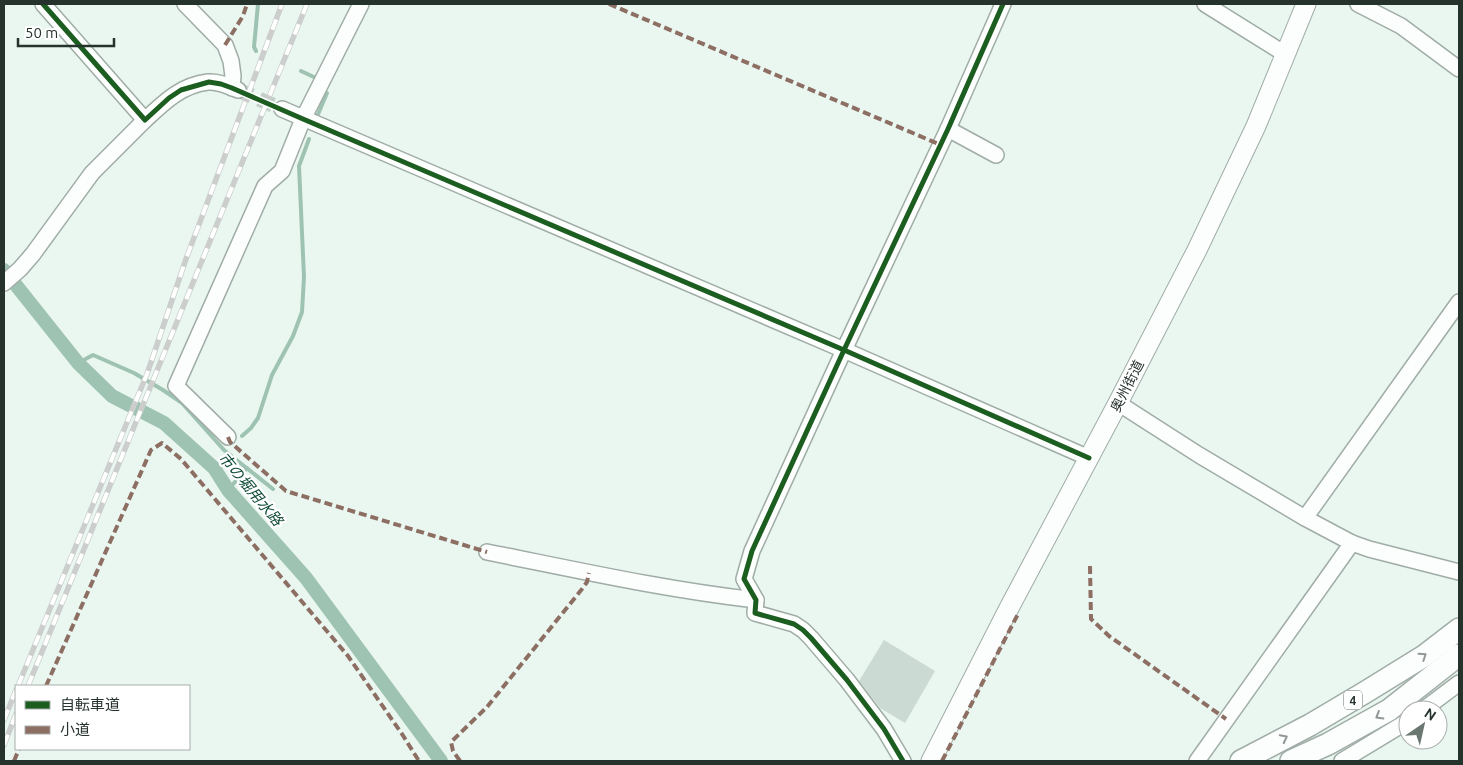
<svg xmlns="http://www.w3.org/2000/svg" width="1463" height="765" font-family="Ubuntu,'Noto Sans JP',sans-serif">
<style>
.lines{fill:none;stroke-linecap:round;stroke-linejoin:round}
.stream{stroke:#9fc3b3;stroke-width:4}
.canal{stroke:#9fc3b3;stroke-width:14}
.building{fill:#cbdad3}
.minor-tunnel{stroke:#c3d0ca;stroke-width:15;stroke-dasharray:15 8;stroke-linecap:butt}
.minor-casing{stroke:#a0aca6;stroke-width:18}
.major-casing{stroke:#a0aca6;stroke-width:21}
.highway-casing{stroke:#a0aca6;stroke-width:24}
.minor{stroke:#fcfefd;stroke-width:15}
.major{stroke:#fcfefd;stroke-width:19}
.highway{stroke:#fcfefd;stroke-width:21}
.rail-casing{stroke:#cbcecc;stroke-width:5.5}
.rail{stroke:#fff;stroke-width:4;stroke-dasharray:11;stroke-linecap:butt}
.quiet{stroke:#8d6e63;stroke-width:4;stroke-dasharray:8 4;stroke-linecap:butt}
.cycleway-casing{stroke:#fff;stroke-width:8}
.cycleway{stroke:#1b5e20;stroke-width:5}
.oneway{stroke:#919894}
.labels{text-anchor:middle;dominant-baseline:central;stroke-width:4.5;stroke-linejoin:round;paint-order:stroke}
.shield{fill:#fff;stroke:#67706b;stroke-width:1}
.shield-label{font-size:12px;font-weight:bold;fill:#26322c}
.street-label{font-size:14px;fill:#26322c;stroke:#fff}
.water-label{font-size:15px;font-style:italic;fill:#104c37;stroke:#fff}
</style>
<rect width="100%" height="100%" fill="#eaf7f1"/>
<g class="lines">
<g class="stream">
<path d="M 256,51 L 254,47 L 258,4"/>
<path d="M 301,71 L 316,78"/>
<path d="M 316,119 L 327,93"/>
<path d="M 78,363 L 93,355 L 134,373 L 163,390 L 182,403 L 224,450 L 273,489"/>
<path d="M 242,436 L 251,428 L 258,418 L 272,375 L 293,336 L 302,312 L 304,277 L 299,166 L 309,139"/>
<path d="M 228,490 L 247,468"/>
</g>
<path class="canal" d="M 4,270 L 78,363 L 112,396 L 164,423 L 214,468 L 228,490 L 306,578 L 441,761"/>
</g>
<path class="building" d="M 884,640 L 935,671 L 905,723 L 880,708 L 859,681 Z"/>
<g class="lines">
<path class="minor-tunnel" d="M 238,90 L 282,109"/>
<g class="minor-casing">
<g id="minor">
<path d="M 43,4 L 145,120 C 163,103 181,85 208,82 C 218,81 229,86 238,90"/>
<path d="M 185,4 L 225,45 L 231,61 L 233,76 L 232,88"/>
<path d="M 1205,4 L 1285,54"/>
<path d="M 1358,4 L 1401,26 L 1459,69"/>
<path d="M 282,109 L 844,350 L 1089,458"/>
<path d="M 948,129 L 996,155"/>
<path d="M 4,283 L 20,269 L 33,254 L 92,173 L 145,120"/>
<path d="M 1118,403 L 1199,455 L 1305,518 L 1352,543 L 1369,549 L 1459,572"/>
<path d="M 228,437 L 176,386 L 265,186 L 282,171 L 303,119 L 361,4"/>
<path d="M 1305,518 L 1459,302"/>
<path d="M 487,552 C 577,570 666,590 756,600"/>
<path d="M 1423,710 L 1459,683"/>
<path d="M 903,761 L 884,729 L 847,680 L 811,638 L 803,630 L 794,624 L 755,613 L 756,600 L 744,579 L 752,551 L 844,350 L 948,129 L 1003,4"/>
<path d="M 1197,761 L 1352,543"/>
<path d="M 1342,761 L 1408,721"/>
</g>
</g>
<g class="major-casing">
<path id="major" d="M 931,761 L 1008,610 L 1118,403 L 1197,250 L 1256,126 L 1306,4"/>
</g>
<g class="highway-casing">
<g id="highway">
<path d="M 1241,761 L 1310,725 L 1364,693 L 1424,656 L 1459,629"/>
<path d="M 1291,761 L 1328,744 L 1389,710 L 1459,655"/>
</g>
</g>
<use href="#minor" class="minor"/>
<use href="#major" class="major"/>
<use href="#highway" class="highway"/>
<g class="rail-casing">
<g id="rail">
<path d="M 18,686 L 147,374 L 186,259 L 282,4"/>
<path d="M 28,686 L 307,4"/>
<path d="M 4,720 L 16,690"/>
<path d="M 4,745 L 16,714"/>
</g>
</g>
<use href="#rail" class="rail"/>
<g class="quiet">
<path d="M 609,4 L 941,145"/>
<path d="M 225,45 L 243,16 L 247,4"/>
<path d="M 228,437 L 230,442 L 286,491 L 487,552"/>
<path d="M 1090,566 L 1091,619 L 1109,636 L 1226,719"/>
<path d="M 46,686 L 151,450 L 162,443 L 181,459 L 348,656 L 402,734 L 419,761"/>
<path d="M 14,761 L 19,749"/>
<path d="M 460,761 L 453,751 L 451,742 L 487,707 L 582,589 L 587,582 L 589,573"/>
<path d="M 942,761 L 1019,612"/>
</g>
<g class="cycleway-casing">
<g id="cycleway">
<path d="M 43,4 L 145,120 L 169,98 L 181,90 L 209,82 L 221,84 L 232,88 L 303,119 L 844,350 L 1089,458"/>
<path d="M 903,761 L 884,729 L 847,680 L 811,638 L 803,630 L 794,624 L 755,613 L 756,600 L 744,579 L 752,551 L 844,350 L 948,129 L 1003,4"/>
</g>
</g>
<use href="#cycleway" class="cycleway"/>
</g>
<defs><path id="oneway-chevron" d="M-2-3.5L2.5 0L-2 3.5" fill="none" stroke-width="1.6" stroke-linecap="round" stroke-linejoin="round" transform="scale(1.25)"/></defs>
<g class="oneway">
<use href="#oneway-chevron" transform="translate(1423 656) rotate(-34)"/>
<use href="#oneway-chevron" transform="translate(1379 716) rotate(149)"/>
<use href="#oneway-chevron" transform="translate(1284 738) rotate(-27)"/>
</g>
<g class="labels">
<rect class="shield" x="1344" y="690.5" width="18" height="19" rx="4"/>
<g class="shield-label">
<text x="1353" y="700">4</text>
</g>
<g class="street-label">
<text transform="translate(1127 386) rotate(-63)">奥州街道</text>
</g>
<g class="water-label">
<text transform="translate(251 489) rotate(50)">市の堀用水路</text>
</g>
</g>
<rect width="1463" height="765" fill="none" stroke="#26322c" stroke-width="10"/>
<rect x="15" y="685" width="175" height="65" fill="#ffffff" stroke="#a8adab"/>
<rect x="25" y="701" width="25" height="8" fill="#1b5e20" stroke="#a8adab"/>
<text x="60" y="710" font-size="15" fill="#26322c">自転車道</text>
<rect x="25" y="726" width="25" height="8" fill="#8d6e63" stroke="#a8adab"/>
<text x="60" y="735" font-size="15" fill="#26322c">小道</text>
<g transform="translate(1423 725) rotate(34)"><circle r="24" fill="#ffffff" stroke="#a8adab"/>
<path d="M0-4L9 19L0 12L-9 19Z" fill="#6b7771"/>
<text y="-8" font-size="14" font-weight="bold" text-anchor="middle" fill="#26322c">N</text>
</g>
<path d="M18 38v8h96v-8" fill="none" stroke="#26322c" stroke-width="2.5"/>
<text x="25" y="38" font-size="15" fill="#26322c" stroke="#ffffff" stroke-width="4" paint-order="stroke">50 m</text>
</svg>
